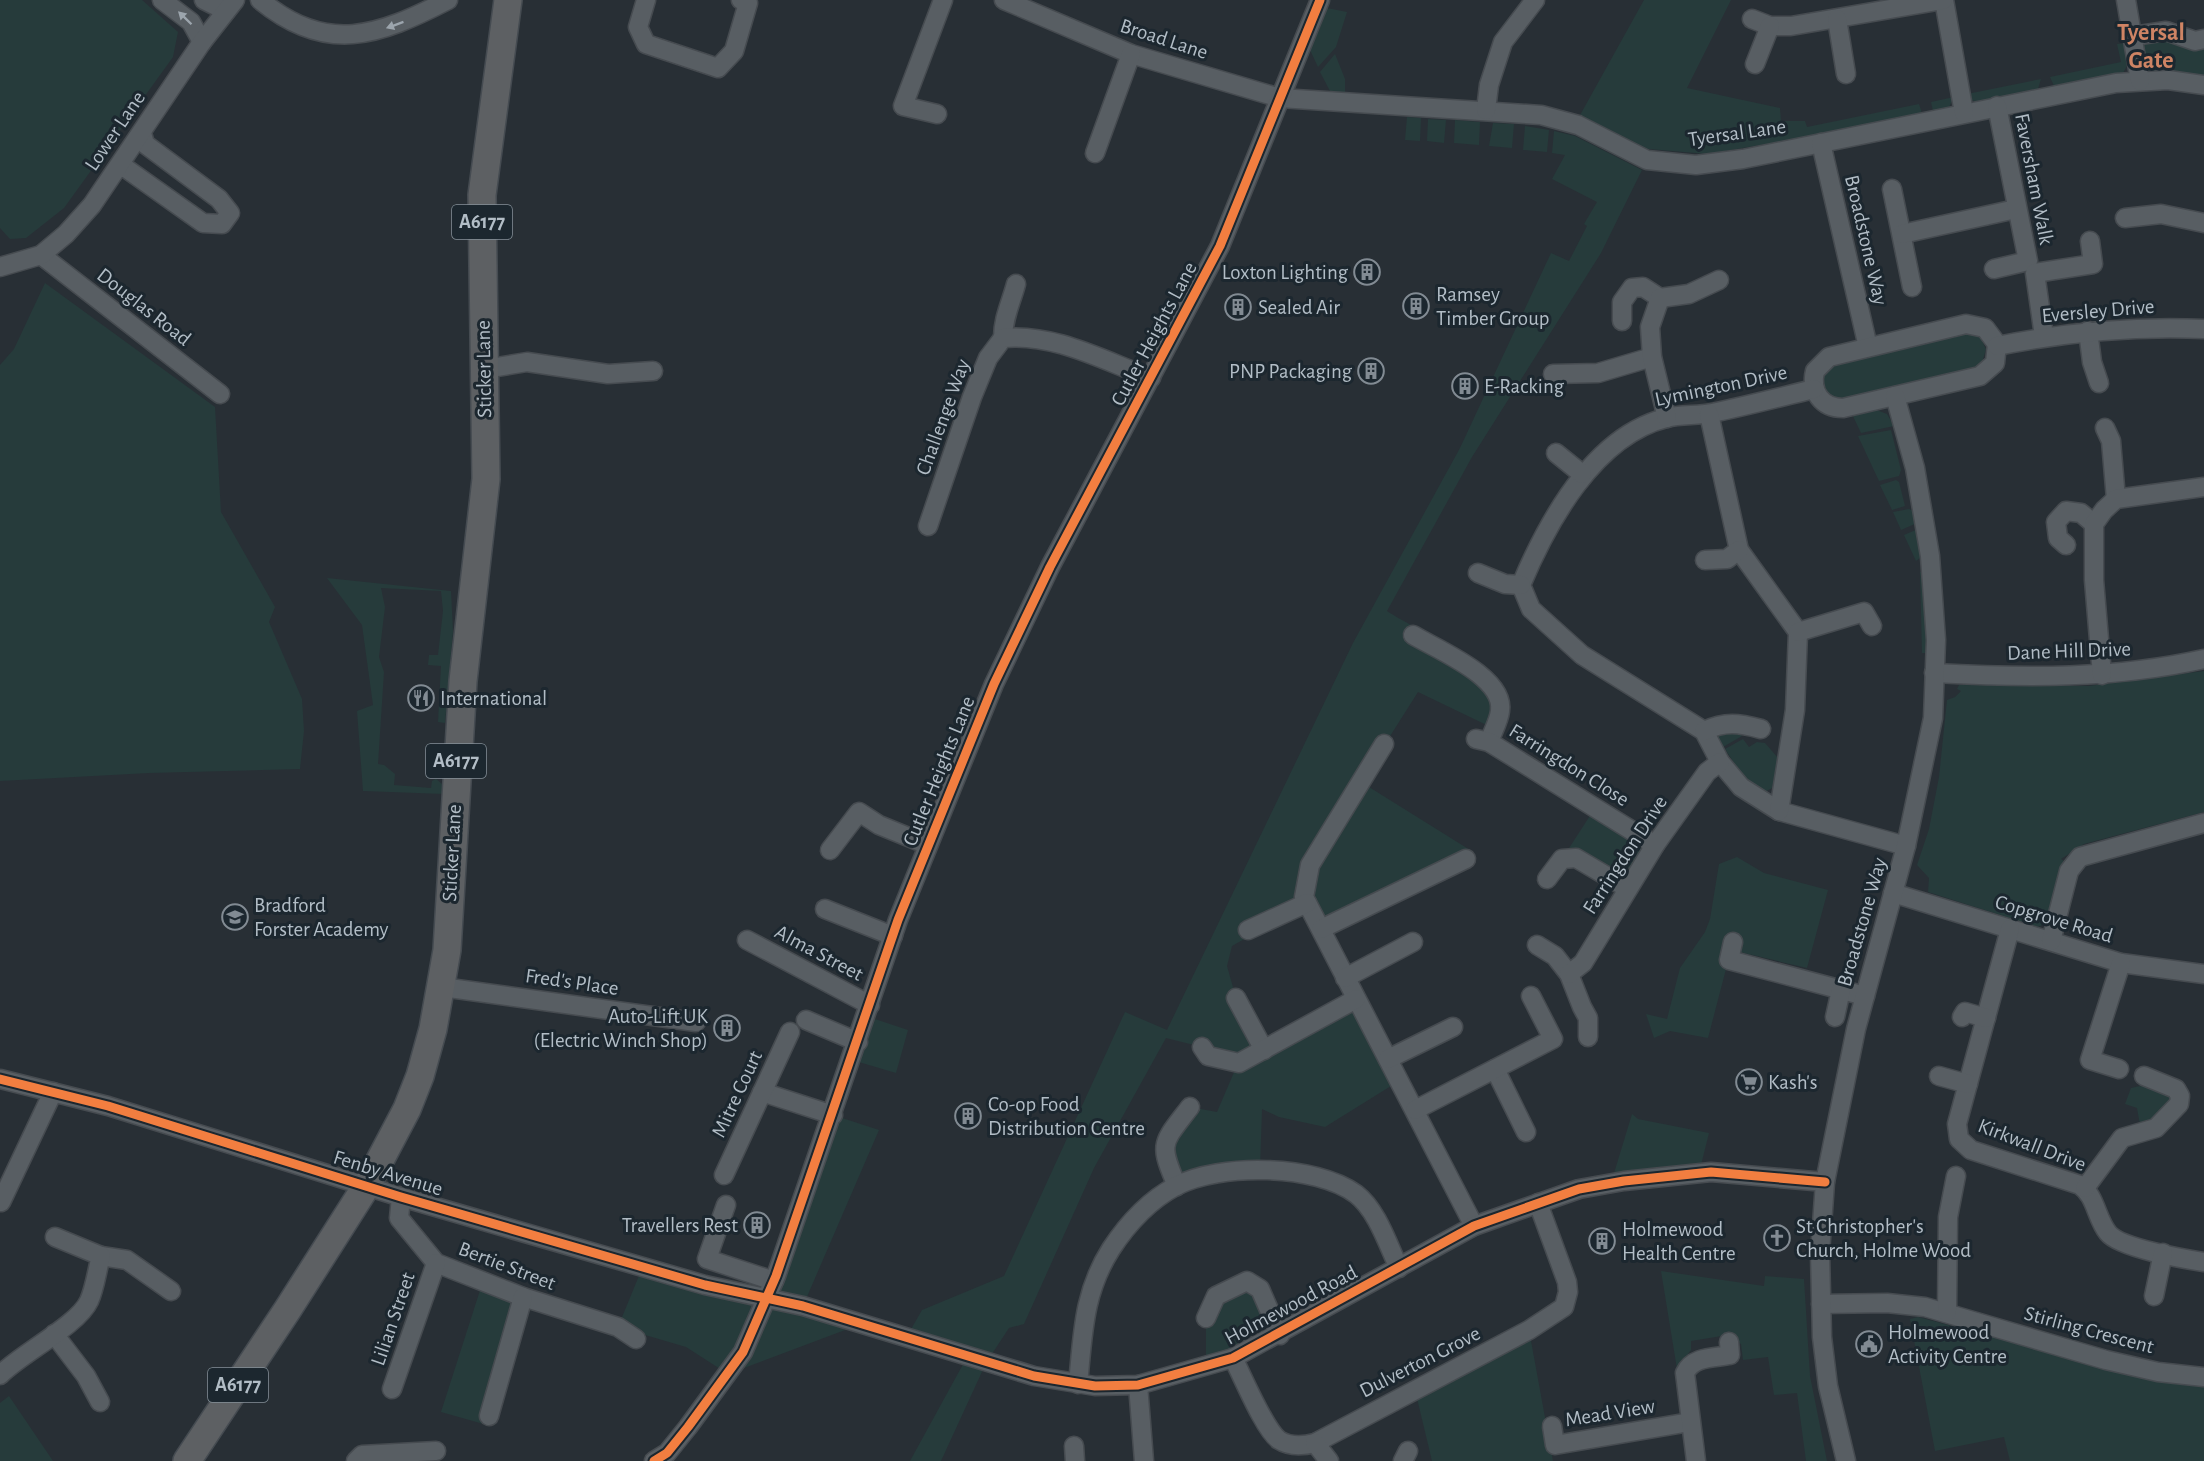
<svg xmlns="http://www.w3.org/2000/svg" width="2204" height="1461" font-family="'Alegreya Sans',sans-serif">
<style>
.green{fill:#263b3b}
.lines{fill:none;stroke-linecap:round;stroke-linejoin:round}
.minor-casing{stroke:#464b50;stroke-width:21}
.highway-casing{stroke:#454b51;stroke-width:30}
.minor{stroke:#585e63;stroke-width:18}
.highway{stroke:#5d6063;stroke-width:27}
.cycleway-casing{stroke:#1c272f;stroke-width:13}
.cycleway{stroke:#f27e40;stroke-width:9}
.oneway{fill:#9ca5ad}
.labels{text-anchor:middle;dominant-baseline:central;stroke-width:6;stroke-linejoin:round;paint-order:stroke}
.shield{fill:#1c272f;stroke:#859099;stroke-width:1.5}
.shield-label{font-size:20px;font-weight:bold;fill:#b2bdc6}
.street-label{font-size:21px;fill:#b2bdc6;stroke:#1c272f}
.poi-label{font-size:21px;fill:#b2bdc6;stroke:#1c272f;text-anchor:start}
.quarter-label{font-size:24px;font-weight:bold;fill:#cf8464;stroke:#1c272f}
</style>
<rect width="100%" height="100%" fill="#282f35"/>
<g class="green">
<path d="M 0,0 L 142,0 L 178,32 L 173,57 L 64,208 L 26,238 L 10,239 L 0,228 Z"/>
<path d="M 1644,0 L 1731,0 L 1687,88 L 1780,108 L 1781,121 L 1805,121 L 1807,127 L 1919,104 L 1922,113 L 1808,137 L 1707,154 L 1637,148 L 1579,117 Z"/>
<path d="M 1327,8 L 1347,12 L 1336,47 L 1318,67 L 1310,50 Z"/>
<path d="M 2154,38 L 2204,45 L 2204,76 L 2143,72 L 2142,44 L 2143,41 Z"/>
<path d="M 2127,43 L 2130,60 L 2123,73 L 2054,86 L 2050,77 L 2121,62 L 2117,44 Z"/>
<path d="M 1335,54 L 1345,79 L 1345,93 L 1330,91 L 1320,72 Z"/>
<path d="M 2041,79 L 2038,89 L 1978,102 L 1971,100 L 1967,94 Z"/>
<path d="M 1954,97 L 1949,107 L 1933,111 L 1931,102 Z"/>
<path d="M 1407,117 L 1421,118 L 1420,141 L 1405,140 Z"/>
<path d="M 1428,119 L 1446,120 L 1444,143 L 1427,141 Z"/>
<path d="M 1455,120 L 1480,122 L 1479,145 L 1454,143 Z"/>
<path d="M 1493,123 L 1514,124 L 1512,148 L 1489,146 Z"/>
<path d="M 1525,126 L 1549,130 L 1547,152 L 1523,150 Z"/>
<path d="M 1554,131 L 1575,136 L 1642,170 L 1601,253 L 1472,457 L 1387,611 C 1417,631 1491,661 1505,691 C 1511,704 1504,719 1499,731 L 1418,692 L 1361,782 L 1470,850 L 1321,929 L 1307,904 L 1232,946 L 1227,966 L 1236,998 L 1264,1049 L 1356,999 L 1399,1081 L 1325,1127 L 1279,1117 L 1262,1109 L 1260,1168 L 1177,1186 L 1166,1158 L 1190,1107 L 1217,1112 L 1238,1063 L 1202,1047 L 1166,1038 L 1094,1168 L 1024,1324 L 1009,1328 L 986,1363 L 941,1461 L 910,1461 L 967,1357 L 906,1338 L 922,1310 L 1004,1276 L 1125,1012 L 1167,1030 L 1353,643 L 1460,448 L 1551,253 L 1569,261 L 1587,226 L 1584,224 L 1597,202 L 1552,179 L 1565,155 L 1552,153 Z"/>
<path d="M 45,283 L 215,407 L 221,512 L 275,607 L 269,622 L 302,699 L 304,731 L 300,769 L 149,773 L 0,781 L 0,365 L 14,349 Z"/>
<path d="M 1968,331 L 1980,337 L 1986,349 L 1982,363 L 1974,368 L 1839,401 L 1825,394 L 1821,377 L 1831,364 Z"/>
<path d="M 1874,409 L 1887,414 L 1894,426 L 1861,433 L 1852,414 Z"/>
<path d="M 1891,430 L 1901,470 L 1899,476 L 1879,481 L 1858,436 Z"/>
<path d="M 1896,480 L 1899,482 L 1905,506 L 1892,510 L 1880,485 Z"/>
<path d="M 1909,509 L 1915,512 L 1917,523 L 1901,530 L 1893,512 Z"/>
<path d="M 1918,529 L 1924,555 L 1916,561 L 1904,535 Z"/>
<path d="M 1920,572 L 1925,572 L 1927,653 L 1922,653 Z"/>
<path d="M 327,578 L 451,591 L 453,631 L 445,723 L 438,722 L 441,666 L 428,665 L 429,655 L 438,655 L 443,611 L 441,591 L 381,588 L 385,607 L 379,657 L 384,672 L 378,764 L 384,765 L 395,774 L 394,785 L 431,788 L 432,781 L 436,779 L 442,784 L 444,794 L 363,791 L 357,711 L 373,705 L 362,625 Z"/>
<path d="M 2204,671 L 2204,812 L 2084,844 L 2061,859 L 2064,861 L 2046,923 L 2038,927 L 1928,892 L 1929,878 L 1917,865 L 1929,829 L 1939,777 L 1947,700 L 1955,697 L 1961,691 L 1957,689 L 1959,685 L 2089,686 Z"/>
<path d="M 1713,732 L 1740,733 L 1742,736 L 1723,747 Z"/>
<path d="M 1743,739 L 1749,747 L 1757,742 L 1765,743 L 1778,758 L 1772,788 L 1763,793 L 1740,772 L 1725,749 Z"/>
<path d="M 1595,808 L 1655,845 L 1627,888 L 1562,859 Z"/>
<path d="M 1737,857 L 1764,873 L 1828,890 L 1807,968 L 1731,950 L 1708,1038 L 1670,1031 L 1654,1038 L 1646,1014 L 1667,1019 L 1680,968 L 1705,932 L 1710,919 L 1719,864 Z"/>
<path d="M 866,1016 L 908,1030 L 896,1073 L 852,1060 Z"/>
<path d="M 2140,1086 L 2154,1087 L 2174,1096 L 2158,1117 L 2140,1125 L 2137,1108 L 2125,1104 L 2131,1088 Z"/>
<path d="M 1632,1114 L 1638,1119 L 1709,1133 L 1699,1173 L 1611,1183 Z"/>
<path d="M 833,1115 L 879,1130 L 803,1306 L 861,1324 L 728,1374 L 686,1347 L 618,1327 L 643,1266 L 767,1298 Z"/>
<path d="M 1661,1271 L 1764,1286 L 1765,1276 L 1804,1279 L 1810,1376 L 1827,1461 L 1806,1461 L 1797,1393 L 1774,1395 L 1768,1357 L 1743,1360 L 1741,1344 L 1736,1341 L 1734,1334 L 1691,1341 L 1691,1350 L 1677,1369 Z"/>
<path d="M 483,1281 L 523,1297 L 487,1425 L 441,1412 Z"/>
<path d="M 1247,1281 L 1280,1335 L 1206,1366 L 1206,1318 L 1216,1297 Z"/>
<path d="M 1918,1317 L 2110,1368 L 2204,1383 L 2204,1461 L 2010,1461 L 2004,1437 L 1935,1451 L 1910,1319 Z"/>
<path d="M 1529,1330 L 1553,1461 L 1432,1461 L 1415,1390 Z"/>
<path d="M 9,1396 L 53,1461 L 0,1461 L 0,1403 Z"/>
</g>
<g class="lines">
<g class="minor-casing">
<g id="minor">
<path d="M 162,0 L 191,22 L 202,42"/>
<path d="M 204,0 L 226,11"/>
<path d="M 260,0 C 327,55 378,36 448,0"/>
<path d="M 646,0 L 638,27 L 646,44 L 718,68 L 734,51 L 748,3 L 741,0"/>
<path d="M 1004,0 L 1131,54 L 1280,98 L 1541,115 L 1578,125 L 1647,160 L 1696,165 L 1743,159 L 2116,83 L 2168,80 L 2204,85"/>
<path d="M 1944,0 L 1964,113"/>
<path d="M 2126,0 L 2140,81"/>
<path d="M 1752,19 L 1770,26 L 1791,26 L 1943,0"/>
<path d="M 1837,19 L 1846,74"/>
<path d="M 2133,36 L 2166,31 L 2195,41 L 2204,39"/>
<path d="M 1755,64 L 1770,26"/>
<path d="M 1486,110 L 1489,85 L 1503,42 L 1535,0"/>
<path d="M 937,114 L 903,106 L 943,0"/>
<path d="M 1821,143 L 1868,347"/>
<path d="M 1095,153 L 1131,54"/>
<path d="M 117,169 L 124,167 L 203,223 L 222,224 L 230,213 L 219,199 L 145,144 L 142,133"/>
<path d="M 1892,189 L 1912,287"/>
<path d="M 2125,218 L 2161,214 L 2204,223"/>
<path d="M 1902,234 L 2016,209"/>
<path d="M 41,255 L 220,394"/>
<path d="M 0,267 L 41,255 L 66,234 L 92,205 L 202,42 L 235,0"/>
<path d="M 1994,269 L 2028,261 L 1997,106"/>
<path d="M 1622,321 L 1622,302 L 1632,288 L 1643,287 L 1660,298"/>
<path d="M 1966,324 L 1985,328 L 1997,344 L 1995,363 L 1980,376 L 1843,408 C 1822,408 1810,392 1815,371 L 1829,357 Z"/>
<path d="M 2088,331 L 2092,362 L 2099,383"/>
<path d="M 2044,336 L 2035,273 L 2093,264 L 2090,241"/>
<path d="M 1003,338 C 1003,318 1011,303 1016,284"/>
<path d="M 1997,346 C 2067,332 2133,326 2204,329"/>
<path d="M 485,369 L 527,362 L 608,374 L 653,371"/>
<path d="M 1553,374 L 1598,373 L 1652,357"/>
<path d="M 1814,389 C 1780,397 1746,406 1712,413 C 1697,416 1681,414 1666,418 C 1594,436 1547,523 1521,585 L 1531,609 L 1582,655 L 1704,731 L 1720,762 L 1741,787 L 1779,811 L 1906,846"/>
<path d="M 1709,414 L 1739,550 L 1798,632 L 1795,710 L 1779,811"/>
<path d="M 1667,418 L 1652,357 L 1650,327 L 1660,298 L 1689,294 L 1719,280"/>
<path d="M 2105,428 L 2111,441 L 2116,499"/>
<path d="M 1556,453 L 1582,474"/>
<path d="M 928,526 L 972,397 L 988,358 L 1003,338 C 1055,333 1104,361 1151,378"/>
<path d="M 2066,545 L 2058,538 L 2056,522 L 2066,511 L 2081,513 L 2094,524"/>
<path d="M 1705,560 L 1727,559 L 1739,550"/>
<path d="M 1478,573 L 1505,584 L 1521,585"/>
<path d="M 1798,632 L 1864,612 L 1872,626"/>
<path d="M 1413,635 C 1438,650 1505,677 1500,711 C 1499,721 1492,733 1489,742"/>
<path d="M 1934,673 C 2026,678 2114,679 2204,659"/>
<path d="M 2102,675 L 2094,580 L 2094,524 L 2104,510 L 2116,499 L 2204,487"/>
<path d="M 1704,731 C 1725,721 1739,723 1761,729"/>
<path d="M 1476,739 L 1489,742 L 1655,845"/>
<path d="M 1384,744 L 1310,865 L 1304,897 L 1474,1226"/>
<path d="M 830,850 L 859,812 L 879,825 L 928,845"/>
<path d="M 1547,879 L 1562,859 L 1576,858 L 1627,888"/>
<path d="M 1893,893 L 2121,963 L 2204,974"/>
<path d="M 825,909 L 893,936"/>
<path d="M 1321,929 L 1466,859"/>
<path d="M 2010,929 L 1957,1124 L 1959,1139 L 1971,1150 L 2080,1185 C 2096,1196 2096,1218 2108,1233 C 2120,1248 2184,1259 2204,1262"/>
<path d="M 1248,930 L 1307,903"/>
<path d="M 747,940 L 870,1005"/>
<path d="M 2051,941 L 2069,871 L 2080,857 L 2204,823"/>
<path d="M 1733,942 L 1729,960 L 1865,996"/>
<path d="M 1537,945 L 1555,956 L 1569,974 L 1582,1007 L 1588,1018 L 1588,1037"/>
<path d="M 1569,974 L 1583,963 L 1655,845 L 1707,772 L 1720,762"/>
<path d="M 1345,978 L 1413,942"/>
<path d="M 442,987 L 696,1022"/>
<path d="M 1236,998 L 1264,1050"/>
<path d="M 1835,1017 L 1841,990"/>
<path d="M 1962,1017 L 1965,1012 L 1986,1018"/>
<path d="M 806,1020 L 858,1042"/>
<path d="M 1202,1047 L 1208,1056 L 1239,1063 L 1356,999"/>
<path d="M 1388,1059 L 1453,1027"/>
<path d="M 1495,1069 L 1526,1132"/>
<path d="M 2119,1069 L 2090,1060 L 2121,963"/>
<path d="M 1939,1076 L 1968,1084"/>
<path d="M 0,1079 L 108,1106 L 401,1197 L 705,1285 L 803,1306 L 1034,1376 L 1095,1386 L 1138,1385 L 1233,1358 L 1474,1226 L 1579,1189 L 1624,1181 L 1711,1172 L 1825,1182"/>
<path d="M 762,1092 L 833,1115"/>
<path d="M 1415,1110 L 1553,1039 L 1531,996"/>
<path d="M 724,1175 L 790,1032"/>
<path d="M 1177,1186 C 1158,1142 1162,1144 1190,1107"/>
<path d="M 2085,1188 L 2122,1138 L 2156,1128 L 2179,1104 L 2180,1096 L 2176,1089 L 2144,1076"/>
<path d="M 401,1197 L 399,1218 L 436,1263 L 523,1297 L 618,1327 L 636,1339"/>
<path d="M 1,1202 L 53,1092"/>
<path d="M 726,1205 L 707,1259 L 774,1281"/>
<path d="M 101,1256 L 127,1260 L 171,1291"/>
<path d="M 2154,1296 L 2163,1253"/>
<path d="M 1821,1304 L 1887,1303 L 1925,1307 L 2106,1360 L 2158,1372 L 2204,1377"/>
<path d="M 1947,1312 L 1948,1217 L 1956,1176"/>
<path d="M 1206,1318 L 1216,1296 L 1247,1281 L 1260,1289 L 1280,1335"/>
<path d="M 54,1334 L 86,1376 L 100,1402"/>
<path d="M 1233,1358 C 1243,1377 1264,1429 1279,1440 C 1290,1447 1303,1446 1315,1443 L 1529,1330 L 1564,1307 L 1568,1292 L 1567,1282 L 1538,1203"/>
<path d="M 0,1375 C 22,1353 78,1325 89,1301 C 95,1288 97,1270 101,1256 L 55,1237"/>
<path d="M 1078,1384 C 1083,1334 1083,1293 1111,1249 C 1128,1223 1148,1201 1176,1186 C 1220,1163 1315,1164 1356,1194 C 1377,1210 1388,1245 1399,1268"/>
<path d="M 1138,1385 L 1144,1461"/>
<path d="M 392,1389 L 436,1263"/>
<path d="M 489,1416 L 523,1297"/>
<path d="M 1552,1426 L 1555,1445 L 1690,1422"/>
<path d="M 1315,1443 L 1329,1461"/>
<path d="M 1074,1446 L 1075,1461"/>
<path d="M 356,1461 L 362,1455 L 436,1451"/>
<path d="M 654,1461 L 667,1453 L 688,1427 L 743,1352 L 776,1276 L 898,920 L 994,684 L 1050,567 L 1220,246 L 1320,0"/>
<path d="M 1403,1461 L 1408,1451"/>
<path d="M 1696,1461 L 1685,1373 C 1693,1356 1714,1358 1730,1355 L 1729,1342"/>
<path d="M 1846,1461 L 1828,1386 L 1822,1337 L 1820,1253 L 1825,1182 L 1856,1029 L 1906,846 L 1933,718 L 1936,640 L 1930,556 L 1915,468 L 1895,396"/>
</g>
</g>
<g class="highway-casing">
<path id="highway" d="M 187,1461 L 288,1309 L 367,1185 L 407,1109 L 420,1076 L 433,1029 L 447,950 L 463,681 L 486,479 L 482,195 L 508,0"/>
</g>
<use href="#minor" class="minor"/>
<use href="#highway" class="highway"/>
<g class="cycleway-casing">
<g id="cycleway">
<path d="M 0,1079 L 108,1106 L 401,1197 L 705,1285 L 803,1306 L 1034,1376 L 1095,1386 L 1138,1385 L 1233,1358 L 1474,1226 L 1579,1189 L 1624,1181 L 1711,1172 L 1825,1182"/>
<path d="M 654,1461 L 667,1453 L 688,1427 L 743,1352 L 776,1276 L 898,920 L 994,684 L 1050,567 L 1220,246 L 1320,0"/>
</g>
</g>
<use href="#cycleway" class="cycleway"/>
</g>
<defs><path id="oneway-solid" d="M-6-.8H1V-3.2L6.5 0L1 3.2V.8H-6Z" transform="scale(1.5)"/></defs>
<g class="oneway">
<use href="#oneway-solid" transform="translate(185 18) rotate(-136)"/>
<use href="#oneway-solid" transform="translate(395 25) rotate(160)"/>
</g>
<defs>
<g id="building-ring" transform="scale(1.35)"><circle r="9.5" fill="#1c272f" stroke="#828b93" stroke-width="1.5"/><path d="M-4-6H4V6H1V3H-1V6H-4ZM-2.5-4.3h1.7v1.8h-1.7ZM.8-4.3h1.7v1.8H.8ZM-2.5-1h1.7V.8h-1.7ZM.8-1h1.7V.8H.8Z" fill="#828b93"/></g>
<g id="restaurant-ring" transform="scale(1.35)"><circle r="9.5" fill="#1c272f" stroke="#828b93" stroke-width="1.5"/><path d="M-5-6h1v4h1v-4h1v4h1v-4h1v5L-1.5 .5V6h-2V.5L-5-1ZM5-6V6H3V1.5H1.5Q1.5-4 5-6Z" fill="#828b93"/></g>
<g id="school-ring" transform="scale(1.35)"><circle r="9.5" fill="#1c272f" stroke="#828b93" stroke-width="1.5"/><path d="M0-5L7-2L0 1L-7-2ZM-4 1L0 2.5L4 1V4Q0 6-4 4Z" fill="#828b93"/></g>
<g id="supermarket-ring" transform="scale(1.35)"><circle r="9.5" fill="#1c272f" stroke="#828b93" stroke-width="1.5"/><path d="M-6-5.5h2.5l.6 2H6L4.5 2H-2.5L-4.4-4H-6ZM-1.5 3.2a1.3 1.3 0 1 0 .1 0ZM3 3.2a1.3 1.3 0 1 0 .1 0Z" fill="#828b93"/></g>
<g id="church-ring" transform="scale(1.35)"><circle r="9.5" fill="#1c272f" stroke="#828b93" stroke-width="1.5"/><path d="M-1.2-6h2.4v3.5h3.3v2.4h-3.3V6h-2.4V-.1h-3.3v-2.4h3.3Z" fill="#828b93"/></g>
<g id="civic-ring" transform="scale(1.35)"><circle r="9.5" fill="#1c272f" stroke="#828b93" stroke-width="1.5"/><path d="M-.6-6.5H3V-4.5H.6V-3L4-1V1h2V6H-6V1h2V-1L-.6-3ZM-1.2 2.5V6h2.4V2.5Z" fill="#828b93"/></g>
</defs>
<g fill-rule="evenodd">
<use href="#building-ring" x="1367" y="272"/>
<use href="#building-ring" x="1416" y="306"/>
<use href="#building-ring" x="1238" y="307"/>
<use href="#building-ring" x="1371" y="371"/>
<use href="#building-ring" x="1465" y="386"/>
<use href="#restaurant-ring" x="421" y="698"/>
<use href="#school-ring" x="235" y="917"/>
<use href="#building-ring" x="727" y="1028"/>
<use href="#supermarket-ring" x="1749" y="1082"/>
<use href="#building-ring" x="968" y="1116"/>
<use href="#building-ring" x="757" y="1225"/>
<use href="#church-ring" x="1777" y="1238"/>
<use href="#building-ring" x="1602" y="1241"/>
<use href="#civic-ring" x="1869" y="1344"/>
</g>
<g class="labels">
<g class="shield">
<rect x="452" y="205" width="60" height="34" rx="4.5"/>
<rect x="426" y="744" width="60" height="34" rx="4.5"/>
<rect x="208" y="1368" width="60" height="34" rx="4.5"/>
</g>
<g class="shield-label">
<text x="482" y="222">A6177</text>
<text x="456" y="761">A6177</text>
<text x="238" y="1385">A6177</text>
</g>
<g class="street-label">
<text transform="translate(1164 39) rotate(18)">Broad Lane</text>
<text transform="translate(115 131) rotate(-56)">Lower Lane</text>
<text transform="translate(1737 133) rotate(-8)">Tyersal Lane</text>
<text transform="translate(2034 179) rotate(79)">Faversham Walk</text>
<text transform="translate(1866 240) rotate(77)">Broadstone Way</text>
<text transform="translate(144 307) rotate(38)">Douglas Road</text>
<text transform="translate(2098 311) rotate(-5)">Eversley Drive</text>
<text transform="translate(1154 334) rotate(-62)">Cutler Heights Lane</text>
<text transform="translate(484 369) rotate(-91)">Sticker Lane</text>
<text transform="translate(1721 386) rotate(-12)">Lymington Drive</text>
<text transform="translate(943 417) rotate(-70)">Challenge Way</text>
<text transform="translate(2069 651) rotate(-2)">Dane Hill Drive</text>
<text transform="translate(1569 765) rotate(32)">Farringdon Close</text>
<text transform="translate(939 771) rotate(-68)">Cutler Heights Lane</text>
<text transform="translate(452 853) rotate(-87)">Sticker Lane</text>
<text transform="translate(1625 855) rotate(-57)">Farringdon Drive</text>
<text transform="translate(2054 919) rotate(17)">Copgrove Road</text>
<text transform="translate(1862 922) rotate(-74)">Broadstone Way</text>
<text transform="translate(819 953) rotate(28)">Alma Street</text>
<text transform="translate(572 982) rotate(8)">Fred's Place</text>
<text transform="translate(737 1094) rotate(-65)">Mitre Court</text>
<text transform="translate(2032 1145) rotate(21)">Kirkwall Drive</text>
<text transform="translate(388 1173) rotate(17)">Fenby Avenue</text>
<text transform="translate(507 1266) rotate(21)">Bertie Street</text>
<text transform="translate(1291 1305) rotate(-28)">Holmewood Road</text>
<text transform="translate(393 1319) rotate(-71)">Lilian Street</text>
<text transform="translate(2089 1330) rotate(15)">Stirling Crescent</text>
<text transform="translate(1420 1362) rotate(-27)">Dulverton Grove</text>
<text transform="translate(1610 1413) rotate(-9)">Mead View</text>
</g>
<g class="poi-label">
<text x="1348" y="272" text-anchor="end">Loxton Lighting</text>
<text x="1436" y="294">Ramsey<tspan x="1436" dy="24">Timber Group</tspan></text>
<text x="1258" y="307">Sealed Air</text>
<text x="1352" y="371" text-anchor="end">PNP Packaging</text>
<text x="1484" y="386">E-Racking</text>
<text x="440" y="698">International</text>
<text x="254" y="905">Bradford<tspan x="254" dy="24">Forster Academy</tspan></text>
<text x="708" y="1016" text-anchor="end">Auto-Lift UK<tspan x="708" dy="24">(Electric Winch Shop)</tspan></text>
<text x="1768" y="1082">Kash's</text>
<text x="988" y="1104">Co-op Food<tspan x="988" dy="24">Distribution Centre</tspan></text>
<text x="738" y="1225" text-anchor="end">Travellers Rest</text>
<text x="1796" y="1226">St Christopher's<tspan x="1796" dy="24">Church, Holme Wood</tspan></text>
<text x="1622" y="1229">Holmewood<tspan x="1622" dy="24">Health Centre</tspan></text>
<text x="1888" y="1332">Holmewood<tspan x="1888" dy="24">Activity Centre</tspan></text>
</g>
<g class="quarter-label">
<text x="2151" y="33">Tyersal<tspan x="2151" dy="28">Gate</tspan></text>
</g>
</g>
</svg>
